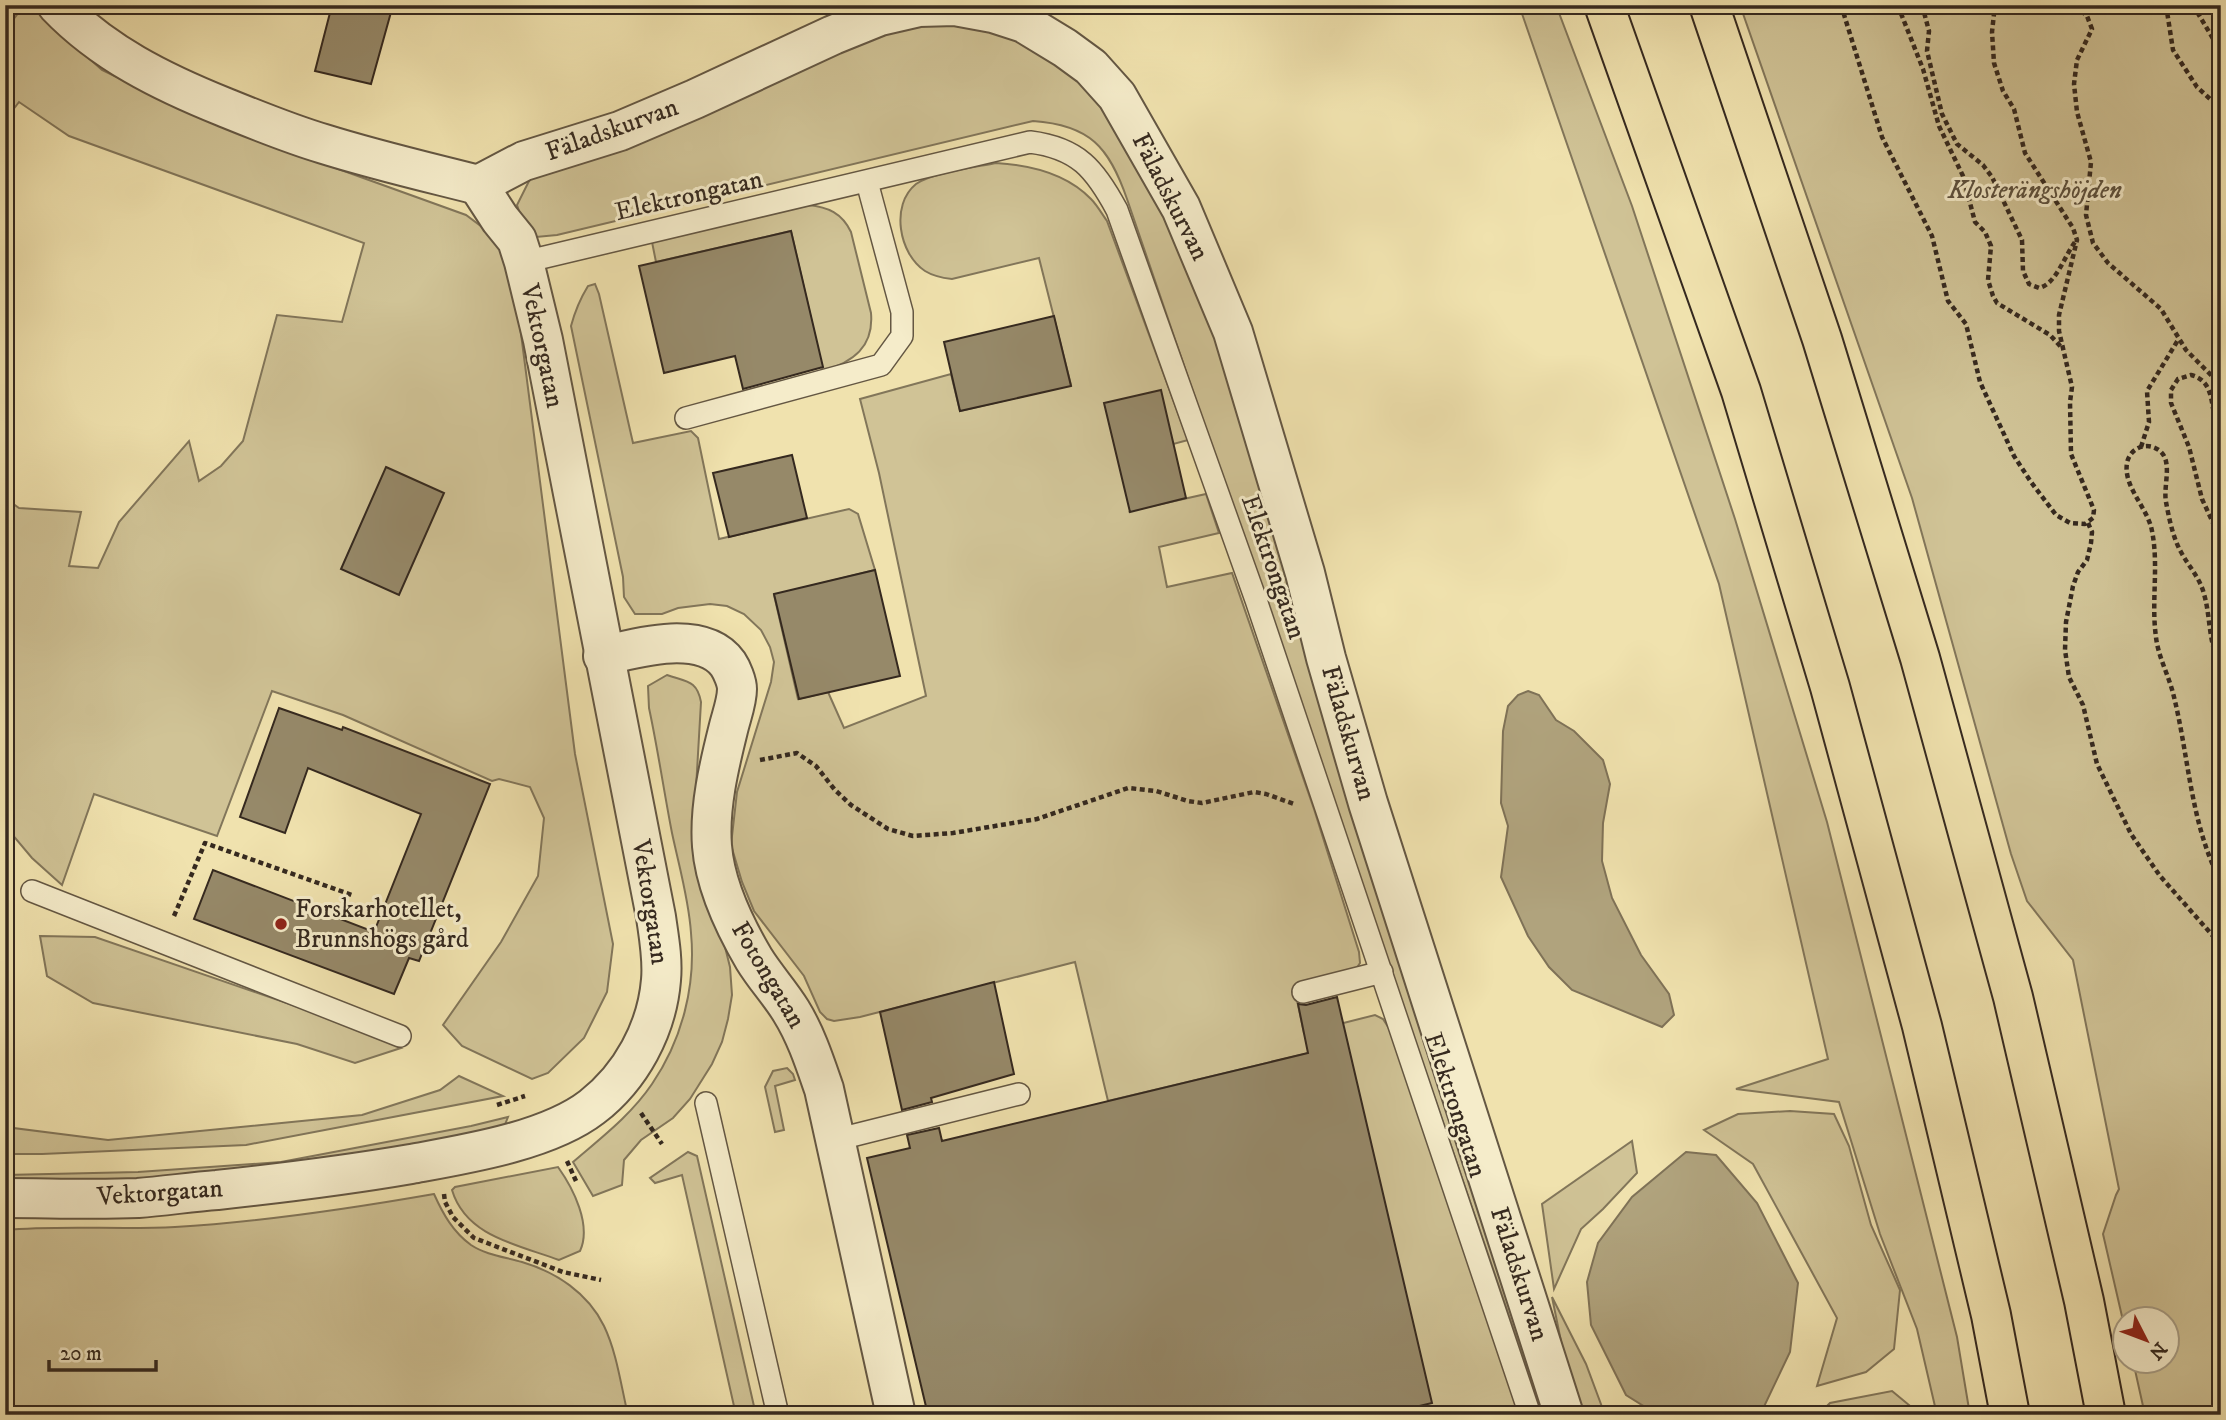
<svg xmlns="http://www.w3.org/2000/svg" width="2226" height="1420" font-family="'IM FELL DW Pica',serif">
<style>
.green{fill:#d0c396;stroke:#82765a;stroke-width:2}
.water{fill:#b0a37d;stroke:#7f7257;stroke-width:2}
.building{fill:#968969;stroke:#35291f;stroke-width:2}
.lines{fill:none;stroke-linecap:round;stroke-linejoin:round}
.service-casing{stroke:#645743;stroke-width:24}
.minor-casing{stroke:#645743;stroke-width:42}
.motorway-casing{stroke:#35291f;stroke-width:42}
.path{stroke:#35291f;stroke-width:4.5;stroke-dasharray:5 3.5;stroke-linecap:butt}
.service{stroke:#f5ecca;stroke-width:21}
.minor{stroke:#f5ecca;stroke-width:38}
.motorway{stroke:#f0e2ae;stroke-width:38}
.poi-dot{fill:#8f2418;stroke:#f5ecca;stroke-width:2.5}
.labels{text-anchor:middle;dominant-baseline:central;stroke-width:6;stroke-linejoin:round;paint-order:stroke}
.street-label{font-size:26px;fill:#35291f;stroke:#f5ecca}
.park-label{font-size:26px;font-style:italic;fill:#5c503d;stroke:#f5ecca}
.poi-label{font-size:26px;fill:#35291f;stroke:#f5ecca;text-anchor:start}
</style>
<rect width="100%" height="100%" fill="#f0e2ae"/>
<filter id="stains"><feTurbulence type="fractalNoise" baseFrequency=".00286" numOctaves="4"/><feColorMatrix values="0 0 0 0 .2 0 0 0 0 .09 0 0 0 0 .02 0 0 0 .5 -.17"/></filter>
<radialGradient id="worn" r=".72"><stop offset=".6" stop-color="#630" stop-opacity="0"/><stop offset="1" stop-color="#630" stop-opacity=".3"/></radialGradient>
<g class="green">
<path d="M 1519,5 L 1556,5 L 1632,206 L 1735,519 L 1827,822 L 1957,1337 L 1970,1415 L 1937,1415 L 1917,1329 L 1880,1234 L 1839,1102 L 1736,1089 L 1828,1059 L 1719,584 Z"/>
<path d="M 1740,5 L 2221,5 L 2221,1415 L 2145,1415 L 2133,1361 L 2166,1360 L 2166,1318 L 2124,1318 L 2124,1325 L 2103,1234 L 2116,1195 L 2119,1189 L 2073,960 L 2027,901 L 2011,854 L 1912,498 Z"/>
<path d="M 22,8 L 39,14 L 102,70 L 153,95 L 294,153 L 466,215 L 494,236 L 504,252 L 519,318 L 575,754 L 613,944 L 607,992 L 584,1038 L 548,1073 L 532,1079 L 462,1046 L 443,1025 L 501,942 L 538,876 L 544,818 L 530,787 L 499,779 L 492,781 L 343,715 L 272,691 L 217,836 L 94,794 L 62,885 L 32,858 L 5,826 L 5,498 L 19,508 L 81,512 L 69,566 L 98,568 L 119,522 L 189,441 L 199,481 L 221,466 L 243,441 L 277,315 L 342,322 L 364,243 L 69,136 L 19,102 L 5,120 L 5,86 L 13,20 Z"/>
<path d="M 966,21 L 1004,30 L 1071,74 L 1105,107 L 1139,158 L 1241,386 L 1553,1415 L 1543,1415 L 1127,199 C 1109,147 1090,125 1033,121 L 557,235 L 536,237 L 523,223 L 517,205 L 530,179 L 892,26 Z"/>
<path d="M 996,163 C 1030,165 1066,173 1091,199 C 1097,205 1102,214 1107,221 L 1188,440 L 1173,444 L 1130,511 L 1206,494 L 1219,533 L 1159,547 L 1167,587 L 1232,573 L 1314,809 L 1359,952 L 1360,963 L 1356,969 L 1294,986 L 1304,1033 L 1375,1015 L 1383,1019 L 1390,1030 L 1521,1415 L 1382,1415 L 1346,1044 L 1108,1101 L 1075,962 L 860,1017 L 834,1021 L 827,1019 L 820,1012 L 804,976 L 754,911 L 742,882 L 731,845 L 737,792 L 771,682 L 774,662 L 770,647 L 761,630 L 744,614 L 727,606 L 710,604 L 678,608 L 662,614 L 635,614 L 624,597 L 623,577 L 571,326 C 575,311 580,299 588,286 L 595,284 L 599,294 L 633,443 L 691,431 L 698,438 L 719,539 L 849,509 L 858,514 L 875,570 L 774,595 L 798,699 L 828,692 L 844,728 L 926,696 L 879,473 L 860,399 L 951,374 L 960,411 L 1071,385 L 1039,258 L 952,279 C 943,278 933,276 925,271 C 899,254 890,205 916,184 C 930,173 977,167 996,163 Z"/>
<path d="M 808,205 C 828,207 842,213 851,232 L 871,313 C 874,347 853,362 823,371 L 791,231 L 656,262 L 652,242 Z"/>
<path d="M 667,675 C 687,682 697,680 701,702 L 694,823 L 730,967 L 732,995 L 728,1019 L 722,1042 L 712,1064 L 690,1099 L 673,1118 L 641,1140 L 624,1160 L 622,1185 L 593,1196 L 573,1162 C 602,1137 631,1115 652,1084 C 682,1040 696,986 691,933 C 689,900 679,866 672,833 C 664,792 658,750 649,708 L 648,686 Z"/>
<path d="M 40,936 L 95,937 L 365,1030 L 401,1048 L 355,1063 L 297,1044 L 93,1003 L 47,976 Z"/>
<path d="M 787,1068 L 793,1074 L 795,1080 L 775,1086 L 784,1130 L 775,1132 L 765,1087 L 773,1071 Z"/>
<path d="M 459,1076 L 503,1096 L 246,1145 L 42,1154 L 5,1154 L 5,1127 L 108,1140 L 362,1115 L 440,1090 Z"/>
<path d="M 1790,1111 L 1834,1114 L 1849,1146 L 1871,1225 L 1900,1290 L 1894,1349 L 1866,1372 L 1817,1386 L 1837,1318 L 1753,1164 L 1704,1130 L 1738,1114 Z"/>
<path d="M 508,1117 L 504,1127 L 496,1130 L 269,1173 L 5,1185 L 5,1175 L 138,1172 L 281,1162 L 471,1126 Z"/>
<path d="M 1632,1141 L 1637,1173 L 1603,1209 L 1581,1229 L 1554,1289 L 1542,1204 Z"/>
<path d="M 688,1152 L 697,1156 L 756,1415 L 736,1415 L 682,1175 L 655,1183 L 650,1178 Z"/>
<path d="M 558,1167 C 573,1188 592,1225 580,1251 L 559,1260 C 519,1245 466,1237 452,1190 L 455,1187 Z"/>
<path d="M 434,1194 C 443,1214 453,1232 471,1245 C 486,1255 505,1257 522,1262 C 556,1272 588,1293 604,1326 C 617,1353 621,1386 628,1415 L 5,1415 L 5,1230 C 61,1225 119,1230 175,1227 C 262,1222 348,1209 434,1194 Z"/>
<path d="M 1552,1297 L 1586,1364 L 1605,1415 L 1576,1415 Z"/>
<path d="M 1892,1391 L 1921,1415 L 1818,1415 L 1830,1403 Z"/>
</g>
<g class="water">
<path d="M 1528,691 L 1539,695 L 1556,720 L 1574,731 L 1603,760 L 1610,784 L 1603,823 L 1602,861 L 1612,898 L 1641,955 L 1669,994 L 1674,1015 L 1662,1027 L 1572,990 L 1549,967 L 1528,936 L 1501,877 L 1508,826 L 1501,803 L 1503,731 L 1508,706 L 1518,695 Z"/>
<path d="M 1686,1152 L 1716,1155 L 1757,1203 L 1798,1283 L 1790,1352 L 1760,1415 L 1658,1415 L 1626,1395 L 1591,1325 L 1587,1282 L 1598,1243 L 1632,1197 Z"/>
</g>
<g class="building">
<path d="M 332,5 L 393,5 L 371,84 L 315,71 Z"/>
<path d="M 791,231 L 823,367 L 743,389 L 735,356 L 664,373 L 639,266 Z"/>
<path d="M 1054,316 L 1071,386 L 960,411 L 944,342 Z"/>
<path d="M 1161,390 L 1186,498 L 1130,512 L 1104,403 Z"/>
<path d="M 792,455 L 807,518 L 729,537 L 713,473 Z"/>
<path d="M 386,467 L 444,493 L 399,595 L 341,569 Z"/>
<path d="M 875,570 L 900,676 L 799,699 L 774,594 Z"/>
<path d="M 279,708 L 342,730 L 343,727 L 490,784 L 419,961 L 409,958 L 394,994 L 194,919 L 213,870 L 374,932 L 421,814 L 308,768 L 285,833 L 240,817 Z"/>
<path d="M 994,982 L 1014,1074 L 931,1098 L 932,1102 L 902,1110 L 880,1012 Z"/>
<path d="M 1337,997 L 1432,1403 L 1382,1415 L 928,1415 L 867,1158 L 910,1148 L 907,1135 L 939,1128 L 942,1141 L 1308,1053 L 1298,1004 L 1306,1005 Z"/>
</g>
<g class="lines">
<g class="service-casing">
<g id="service">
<path d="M 524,262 L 1030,142 C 1078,148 1095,169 1117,210 L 1256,600 L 1530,1415"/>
<path d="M 686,418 L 881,365 L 902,336 L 902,312 L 867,182"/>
<path d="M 32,891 L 400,1036"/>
<path d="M 1303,992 L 1382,972"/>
<path d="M 706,1103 L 778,1415"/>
<path d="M 835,1140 L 1019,1094"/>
</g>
</g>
<g class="minor-casing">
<g id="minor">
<path d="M 57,5 C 103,53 162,82 224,107 C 256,120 290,134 324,144 C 375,160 427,172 478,185 L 524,161 L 620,131 L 695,99 L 833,35 L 880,16 L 919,7 L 955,6 L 993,13 L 1024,23 L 1065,48 L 1091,67 L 1117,96 L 1181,208 L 1233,332 L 1305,573 L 1326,658 L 1368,803 L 1564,1415"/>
<path d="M 603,656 C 638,647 703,629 728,664 C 732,670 737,682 737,689 C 737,702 731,717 728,730 C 719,766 709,808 712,846 C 715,885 734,925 754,959 C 765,977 780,993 791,1011 C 806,1035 815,1063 824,1089 L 896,1415"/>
<path d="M 5,1198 C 49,1198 94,1200 138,1198 C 164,1196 191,1192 217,1190 C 282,1183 347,1175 411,1164 C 466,1154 548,1141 592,1107 C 631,1077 657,1029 661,980 C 663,959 659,938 656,917 L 543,340 L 524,262 L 517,240 L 500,219 L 478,185"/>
</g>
</g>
<g class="motorway-casing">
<g id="motorway">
<path d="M 1604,5 L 1741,391 L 1830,687 L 1922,1026 L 1991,1315 L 2010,1415"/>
<path d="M 1709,5 L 1822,339 L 1920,658 L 2013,997 L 2084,1301 L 2106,1415"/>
</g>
</g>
<g class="path">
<path d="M 1841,5 L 1882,137 L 1932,236 L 1948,301 L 1966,324 L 1980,382 L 2014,456 L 2031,482 L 2056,515 L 2070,523 L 2085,524 L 2093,518 L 2094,510 L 2071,454 L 2070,402 L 2072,387 L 2059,331 L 2059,315 L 2077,240 L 2073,228 L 2025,153 L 2014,109 L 2003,91 L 1994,63 L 1992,32 L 1995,5"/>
<path d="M 1900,5 L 1900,11 L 1923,69 L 1939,126 L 1963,176 L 1975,222 L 1985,232 L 1991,246 L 1988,280 L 1993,296 L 1997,303 L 2050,335 L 2063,349"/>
<path d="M 1922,5 L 1929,31 L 1927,51 L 1942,114 L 1957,144 L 1983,165 L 1992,177 L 2022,240 L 2023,271 L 2029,284 L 2039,288 C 2056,284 2064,257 2075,242"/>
<path d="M 2075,5 L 2087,16 L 2092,29 L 2077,60 L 2074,84 L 2077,112 L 2091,162 L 2086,215 L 2093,243 L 2108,263 L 2161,309 L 2186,350 L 2221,385"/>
<path d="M 2166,5 L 2173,50 L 2197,87 L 2221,109"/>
<path d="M 2193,5 L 2221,52"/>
<path d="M 2221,226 L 2221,233"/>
<path d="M 2221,268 L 2217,288 L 2221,305"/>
<path d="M 2221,436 C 2208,415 2219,382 2191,375 L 2178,379 L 2171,390 L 2171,403 L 2189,447 L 2202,499 L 2221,540"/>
<path d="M 2141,447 L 2149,422 L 2147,391 L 2178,340"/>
<path d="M 2088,523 L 2092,532 L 2091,543 L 2087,560 L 2078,572 L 2073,586 L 2066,622 L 2065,650 L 2069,677 L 2083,705 L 2097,764 L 2131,834 L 2160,876 L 2221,945"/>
<path d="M 2221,666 C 2208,644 2211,618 2204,594 C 2200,578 2189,567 2181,552 C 2173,538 2169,518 2166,502 C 2163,486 2173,462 2160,451 C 2148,441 2130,447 2127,463 C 2123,487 2148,508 2152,531 C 2159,566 2151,602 2156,637 C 2158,656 2168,674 2173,693 C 2189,755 2190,824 2221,882"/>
<path d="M 2221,743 C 2211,758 2214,769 2221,785"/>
<path d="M 760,760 L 797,753 L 816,766 L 835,790 L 851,805 L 888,829 L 913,836 L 953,833 L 1037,819 L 1128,788 L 1156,791 L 1188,801 L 1202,803 L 1254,792 L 1266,794 L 1294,804"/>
<path d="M 174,916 L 205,843 L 352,895"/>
<path d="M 497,1105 L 525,1096"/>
<path d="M 641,1113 L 662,1144"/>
<path d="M 567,1161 L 576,1181"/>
<path d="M 444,1194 L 445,1202 L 453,1217 L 474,1238 L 563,1272 L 601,1280"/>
</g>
<use href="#service" class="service"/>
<use href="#minor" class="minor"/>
<use href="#motorway" class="motorway"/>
</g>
<circle class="poi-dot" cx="281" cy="924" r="7"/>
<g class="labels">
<g class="street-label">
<text transform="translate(612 130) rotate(-20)">Fäladskurvan</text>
<text transform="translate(689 196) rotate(-13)">Elektrongatan</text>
<text transform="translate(1170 197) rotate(63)">Fäladskurvan</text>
<text transform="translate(542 346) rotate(78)">Vektorgatan</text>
<text transform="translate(1273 567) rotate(71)">Elektrongatan</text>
<text transform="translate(1348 733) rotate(74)">Fäladskurvan</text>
<text transform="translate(650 902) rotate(81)">Vektorgatan</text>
<text transform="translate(768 975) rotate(59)">Fotongatan</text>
<text transform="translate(1455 1105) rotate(72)">Elektrongatan</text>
<text transform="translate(160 1193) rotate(-4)">Vektorgatan</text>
<text transform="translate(1519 1274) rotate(72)">Fäladskurvan</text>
</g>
<g class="park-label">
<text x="2035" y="190">Klosterängshöjden</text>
</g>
<g class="poi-label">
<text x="295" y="909">Forskarhotellet,<tspan x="295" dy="30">Brunnshögs gård</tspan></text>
</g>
</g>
<rect width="2226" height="1420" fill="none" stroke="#f0e2ae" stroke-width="28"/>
<rect x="7" y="7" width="2212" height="1406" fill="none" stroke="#35291f" stroke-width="3.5"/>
<rect x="14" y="14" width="2198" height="1392" fill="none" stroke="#35291f" stroke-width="2"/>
<g transform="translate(2146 1340) rotate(132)"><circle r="33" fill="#f5ecca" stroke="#a89e86" stroke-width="2"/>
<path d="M0-5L12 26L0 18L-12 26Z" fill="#8f2418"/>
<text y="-10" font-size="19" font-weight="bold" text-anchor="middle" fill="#35291f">N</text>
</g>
<path d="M49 1360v10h107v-10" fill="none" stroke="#35291f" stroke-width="3.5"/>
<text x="60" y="1360" font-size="21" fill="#35291f" stroke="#f5ecca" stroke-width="5" paint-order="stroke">20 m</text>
<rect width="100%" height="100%" filter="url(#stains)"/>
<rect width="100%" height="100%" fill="url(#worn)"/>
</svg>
